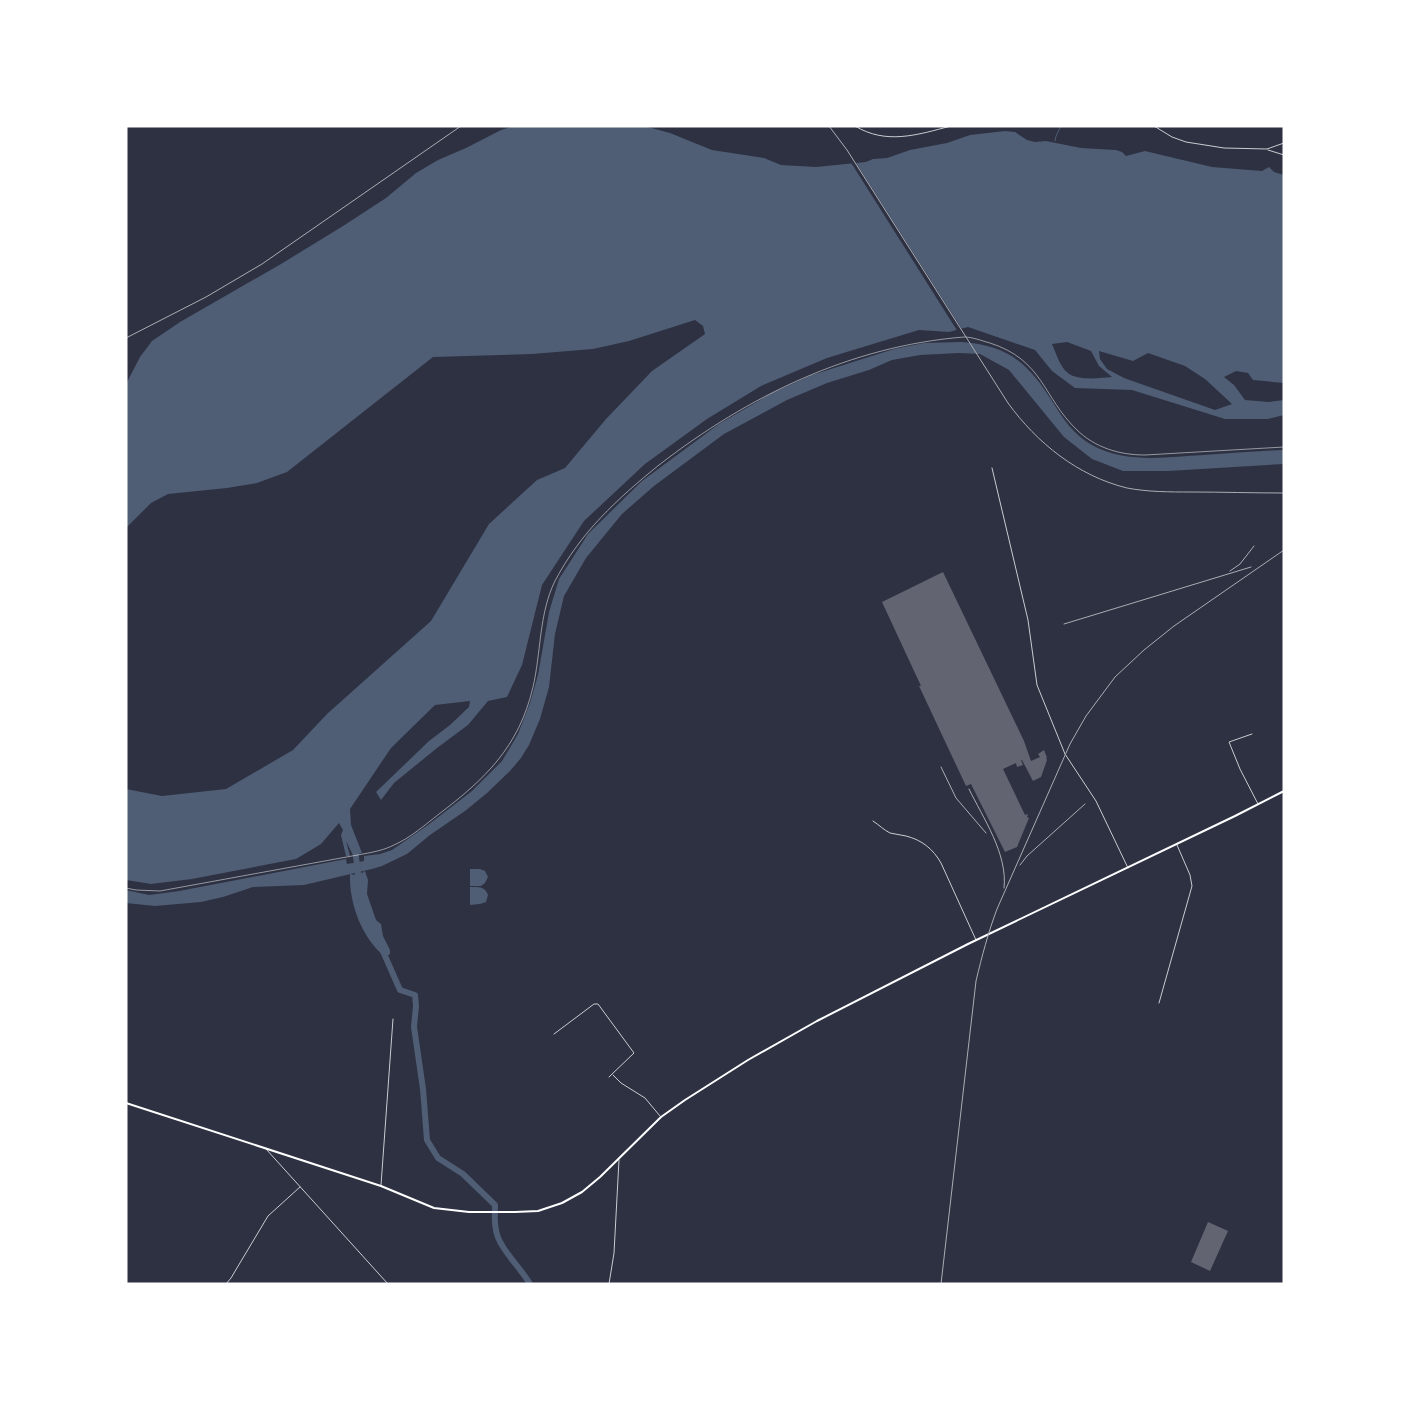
<svg xmlns="http://www.w3.org/2000/svg" width="1410" height="1410" font-family="Manrope,sans-serif">
<style>
.water{fill:#4f5d75;fill-rule:evenodd}
.pier{fill:#2d3142}
.lines{fill:none;stroke-linecap:round;stroke-linejoin:round}
.stream{stroke:#4f5d75;stroke-width:1}
.river{stroke:#4f5d75;stroke-width:6}
.building{fill:#626471}
.path{stroke:#fff;stroke-width:0.5}
.minor{stroke:#caccd0;stroke-width:1}
.secondary{stroke:#fff;stroke-width:2}
.rail{stroke:#abadb3;stroke-width:1}
</style>
<rect width="100%" height="100%" fill="#2d3142"/>
<g class="water">
<path d="M 514,126 L 644,126 L 670,133 L 712,150 L 764,158 L 781,165 L 816,167 L 866,162 L 873,159 L 887,158 L 910,150 L 947,143 L 970,135 L 1005,131 L 1015,132 L 1027,140 L 1035,142 L 1046,141 L 1081,148 L 1116,150 L 1122,152 L 1126,156 L 1145,151 L 1212,167 L 1262,171 L 1269,167 L 1274,172 L 1284,175 L 1284,383 L 1253,380 L 1248,373 L 1236,371 L 1224,377 L 1234,385 L 1245,400 L 1269,402 L 1284,400 L 1284,415 L 1268,419 L 1225,419 L 1132,390 L 1075,388 L 1052,371 L 1035,350 L 968,327 L 949,332 L 919,330 L 827,358 L 761,386 L 707,419 L 645,464 L 584,521 L 542,585 L 522,665 L 507,697 L 488,701 L 468,725 L 437,748 L 394,783 L 381,800 L 376,792 L 429,741 L 450,725 L 469,707 L 470,701 L 435,705 L 391,748 L 350,809 L 351,825 L 362,853 L 353,855 L 346,841 L 350,856 L 346,856 L 341,835 L 343,830 L 339,823 L 321,844 L 296,859 L 192,879 L 151,884 L 126,880 L 126,789 L 162,796 L 226,789 L 293,750 L 327,714 L 431,621 L 489,524 L 537,480 L 565,468 L 606,419 L 652,371 L 705,334 L 703,326 L 695,320 L 629,341 L 593,349 L 532,354 L 433,357 L 287,472 L 257,483 L 227,488 L 168,494 L 151,503 L 126,528 L 126,384 L 140,357 L 152,341 L 180,322 L 281,264 L 343,226 L 386,198 L 416,173 L 438,160 L 466,148 L 501,130 ZM 1067,342 L 1091,351 L 1099,366 L 1112,377 C 1100,378 1078,381 1068,373 C 1060,367 1056,353 1052,344 ZM 1099,351 L 1133,361 L 1148,353 L 1185,366 L 1205,379 L 1232,404 L 1215,410 L 1124,378 L 1107,369 L 1100,359 Z"/>
<path d="M 961,342 C 1009,345 1029,364 1054,404 C 1064,420 1075,436 1092,445 C 1125,464 1167,457 1204,455 C 1231,453 1257,451 1284,450 L 1284,464 L 1168,471 L 1123,471 L 1092,459 L 1064,437 L 1009,370 L 980,354 L 959,353 L 920,355 L 892,360 L 869,370 L 827,383 L 787,400 L 724,434 L 654,486 L 622,514 L 586,558 L 564,596 L 555,634 L 549,687 L 540,719 L 529,745 L 521,758 L 510,771 L 487,793 L 465,811 L 430,835 L 407,854 L 382,866 L 372,869 L 304,885 L 253,887 L 223,897 L 201,902 L 155,906 L 126,903 L 126,890 L 149,895 L 179,891 L 346,859 L 347,864 L 364,861 L 364,856 L 380,854 L 392,850 L 428,825 L 472,791 L 502,761 L 518,734 L 530,703 L 538,675 L 549,612 L 559,579 L 588,534 L 642,481 L 719,424 L 772,393 L 812,375 L 894,349 L 924,343 Z"/>
<path d="M 470,869 L 480,869 L 485,871 L 488,877 L 485,883 L 481,886 L 470,886 Z"/>
<path d="M 365,871 L 368,880 L 367,894 L 376,920 L 381,924 L 383,936 L 390,950 L 390,954 L 385,957 C 362,938 349,904 350,874 L 354,875 L 354,874 L 357,875 L 359,873 L 360,874 L 362,872 L 363,874 L 363,872 Z"/>
<path d="M 470,887 C 478,887 485,886 488,895 L 486,902 L 480,904 L 470,905 Z"/>
</g>
<path class="pier" d="M 854,160 L 963,331 L 958,332 L 850,161 Z"/>
<g class="lines">
<path class="stream" d="M 1055,141 L 1056,136 L 1061,126"/>
<g class="river">
<path d="M 355,849 L 359,881"/>
<path d="M 382,949 L 400,990 L 415,995 L 416,1006 L 414,1027 L 423,1089 L 427,1140 L 438,1158 L 463,1174 L 495,1205 C 495,1213 494,1222 496,1230 C 498,1247 521,1268 530,1284"/>
</g>
</g>
<g class="building">
<path d="M 943,572 L 1024,741 L 1031,761 L 1040,757 L 1038,754 L 1044,750 L 1047,758 L 1046,758 L 1047,760 L 1041,777 L 1033,781 L 1022,760 L 1021,760 L 1023,765 L 1017,767 L 1016,763 L 1003,769 L 1025,815 L 1028,814 L 1027,817 L 1029,818 L 1017,847 L 1005,852 L 971,784 L 966,786 L 919,686 L 921,686 L 882,602 Z"/>
<path d="M 1208,1222 L 1228,1231 L 1210,1271 L 1191,1262 Z"/>
</g>
<g class="lines">
<path class="path" d="M 126,888 L 136,890 L 160,891 L 363,854 C 374,852 384,850 394,845 C 410,838 425,825 439,814 C 485,779 519,747 533,687 C 541,653 539,613 555,581 C 580,533 617,499 659,465 C 748,396 851,346 964,337 C 973,337 982,341 990,343 C 1043,360 1043,397 1076,429 C 1095,448 1120,455 1145,455 L 1284,447"/>
<g class="minor">
<path d="M 855,126 C 886,145 917,135 951,126"/>
<path d="M 1154,126 L 1172,137 L 1186,142 L 1224,148 L 1267,149 L 1284,143"/>
<path d="M 1268,150 L 1284,155"/>
<path d="M 992,468 L 1028,620 L 1037,685 L 1065,754 L 1096,801 L 1128,868"/>
<path d="M 1252,734 L 1229,742 L 1240,769 L 1258,804"/>
<path d="M 873,821 C 879,825 884,830 890,833 C 895,834 901,835 906,836 C 922,840 933,849 941,863 L 976,940"/>
<path d="M 1159,1003 L 1192,886 L 1190,875 L 1177,845"/>
<path d="M 554,1034 L 594,1004 L 598,1004 L 634,1053 L 609,1077"/>
<path d="M 613,1075 L 621,1083 L 645,1098 L 660,1116"/>
<path d="M 266,1149 L 388,1284"/>
<path d="M 381,1185 L 393,1019"/>
<path d="M 226,1284 L 231,1278 L 268,1216 L 300,1187"/>
<path d="M 609,1284 L 614,1253 L 619,1160"/>
</g>
<path class="secondary" d="M 126,1103 L 381,1186 L 434,1208 L 469,1212 L 515,1212 L 538,1211 L 562,1203 L 582,1192 L 600,1177 L 661,1117 L 685,1100 L 748,1060 L 817,1021 L 968,944 L 1235,816 L 1284,791"/>
<g class="rail">
<path d="M 829,126 L 847,150 L 1008,403 C 1037,443 1078,476 1127,488 C 1148,492 1170,492 1192,492 C 1222,492 1253,493 1284,493"/>
<path d="M 126,338 L 206,297 L 262,264 L 461,126"/>
<path d="M 1230,571 L 1240,564 L 1254,546"/>
<path d="M 1064,624 L 1251,567"/>
<path d="M 941,767 L 956,798 L 986,833"/>
<path d="M 969,789 C 983,818 1008,854 1004,888"/>
<path d="M 1020,865 L 1027,856 L 1085,804"/>
<path d="M 941,1284 L 976,981 C 982,956 988,933 997,909 L 1070,744 L 1086,716 L 1115,677 L 1144,650 L 1174,626 L 1284,550"/>
</g>
</g>
<rect width="1410" height="1410" fill="none" stroke="#ffffff" stroke-width="255"/>
</svg>
